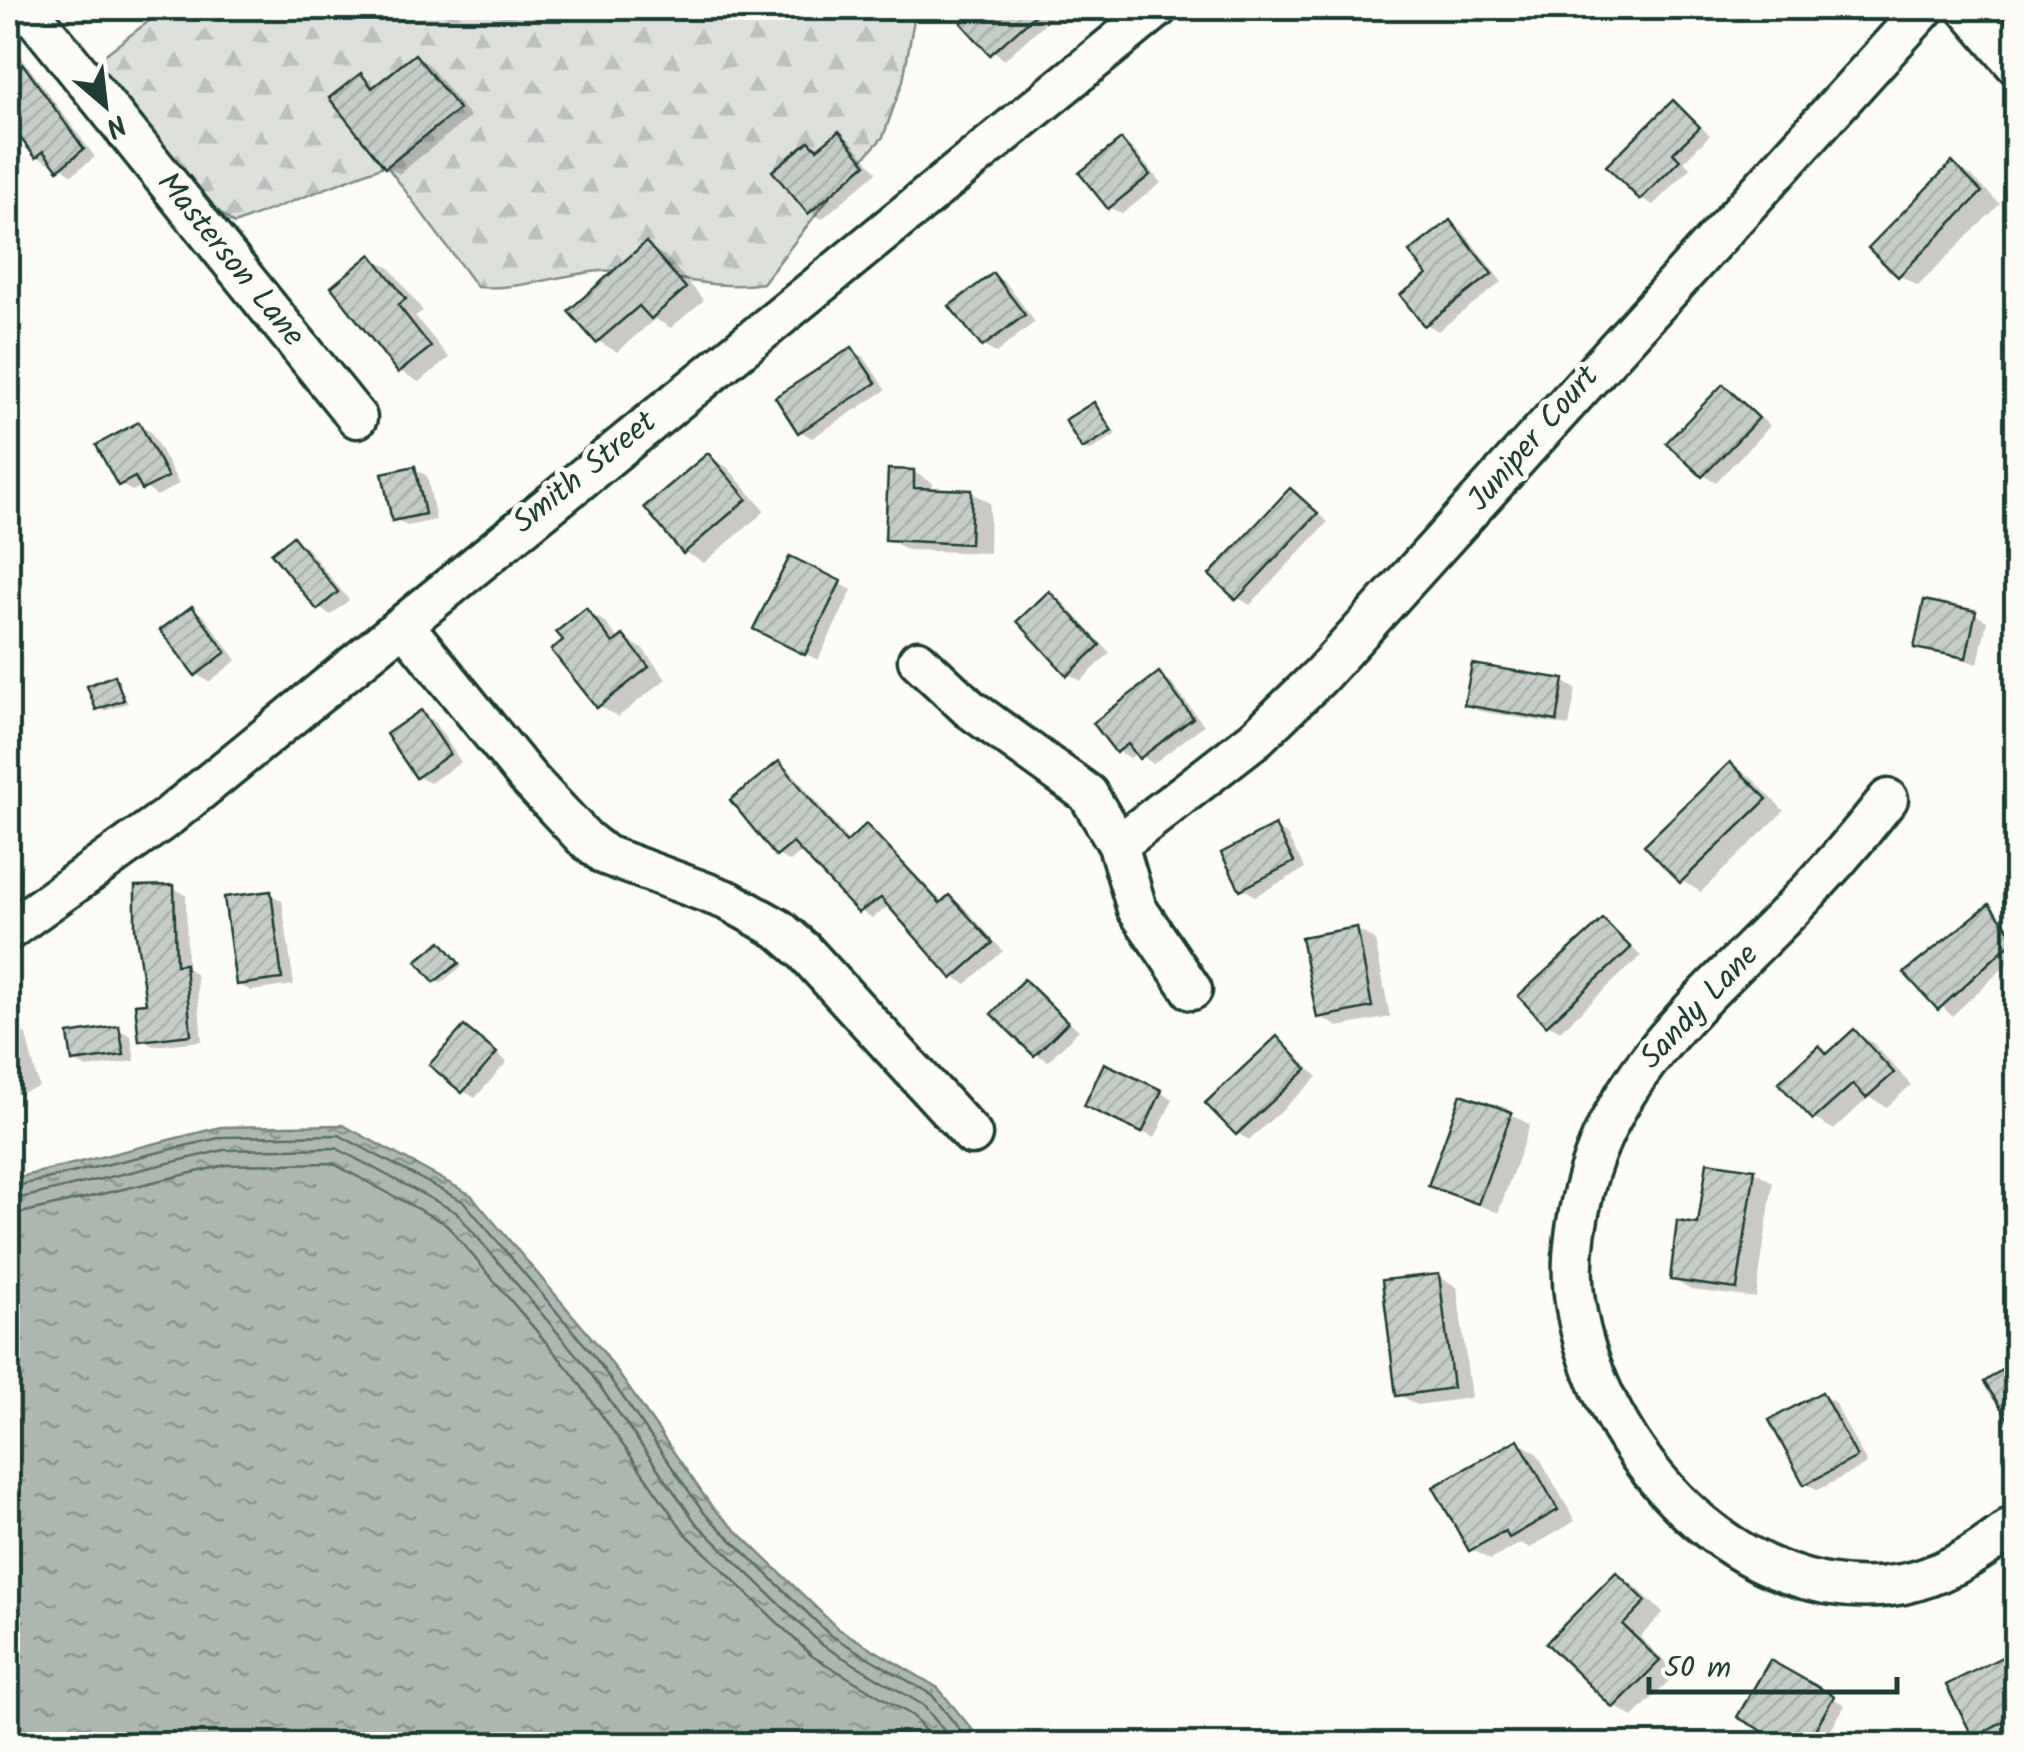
<svg xmlns="http://www.w3.org/2000/svg" width="2024" height="1752" font-family="Kalam,sans-serif">
<style>
.forest{fill:url(#forest-firs);stroke:#7e8e88;stroke-width:2.5}
.water{fill:url(#water-ripples);stroke:#75877f;stroke-width:2.5}
.shadow{fill:#0003}
.lines{fill:none;stroke-linecap:round;stroke-linejoin:round}
.shore{stroke:#586e66;stroke-width:2.5}
.building{fill:url(#building-hatch);stroke:#1f3d34;stroke-width:2.5}
.minor-casing{stroke:#1f3d34;stroke-width:45}
.minor{stroke:#fdfcf7;stroke-width:38}
.labels{text-anchor:middle;dominant-baseline:central;stroke-width:10;stroke-linejoin:round;paint-order:stroke}
.street-label{font-size:32px;fill:#1f3d34;stroke:#fdfcf7}
</style>
<defs>
<pattern id="forest-firs" width="22" height="20" patternUnits="userSpaceOnUse" patternTransform="scale(2.5)"><rect width="22" height="20" fill="#dde0db"/><path d="M5 1l3.5 6h-7zM16 11l3.5 6h-7z" fill="#bdc1bd"/></pattern>
<pattern id="water-ripples" width="26" height="14" patternUnits="userSpaceOnUse" patternTransform="scale(2.5)"><rect width="26" height="14" fill="#aeb8b1"/><path d="M2 4q2-2 4 0t4 0M15 11q2-2 4 0t4 0" fill="none" stroke="#8d9791"/></pattern>
<pattern id="building-hatch" width="6" height="6" patternUnits="userSpaceOnUse" patternTransform="scale(2.5)"><rect width="6" height="6" fill="#c6cdc7"/><path d="M-1 1l2-2M0 6l6-6M5 7l2-2" fill="none" stroke="#aab1ac"/></pattern>
</defs>
<rect width="100%" height="100%" fill="#fdfcf7"/>
<filter id="ink" filterUnits="userSpaceOnUse"><feTurbulence type="fractalNoise" baseFrequency=".01" numOctaves="2"/><feDisplacementMap in="SourceGraphic" scale="20" xChannelSelector="R" yChannelSelector="G"/><feConvolveMatrix kernelMatrix="1 2 1 2 8 2 1 2 1" color-interpolation-filters="sRGB"/></filter>
<g filter="url(#ink)">
<path class="forest" d="M 166,8 L 916,8 L 903,81 L 883,137 L 838,186 L 763,283 C 707,293 655,267 600,271 C 558,275 521,290 477,287 L 386,165 L 234,224 L 177,177 L 86,69 Z"/>
<path class="water" d="M 343,1125 L 471,1195 L 602,1350 L 712,1507 L 837,1628 L 938,1688 L 984,1744 L 8,1744 L 8,1180 L 221,1127 Z"/>
<g class="shadow">
<path d="M 982,8 L 1058,8 L 1060,10 L 1004,60 L 965,23 Z"/>
<path d="M 8,39 L 95,157 L 72,175 L 53,160 L 49,163 L 37,156 L 8,118 Z"/>
<path d="M 415,57 L 428,64 L 470,117 L 399,174 L 387,167 L 361,76 L 377,88 Z"/>
<path d="M 1674,104 L 1710,135 L 1684,161 L 1691,168 L 1653,205 L 1641,198 Z"/>
<path d="M 839,134 L 851,141 L 877,172 L 822,219 L 810,212 L 810,144 L 820,150 Z"/>
<path d="M 1121,142 L 1133,149 L 1161,183 L 1122,214 L 1110,207 Z"/>
<path d="M 1953,165 L 1972,176 L 2000,204 L 1918,286 L 1899,275 Z"/>
<path d="M 1450,223 L 1462,230 L 1502,282 L 1438,331 L 1426,324 Z"/>
<path d="M 646,245 L 665,256 L 704,300 L 671,328 L 655,319 L 617,352 L 598,341 L 572,311 Z"/>
<path d="M 371,257 L 390,268 L 423,311 L 415,316 L 449,358 L 419,382 L 400,371 Z"/>
<path d="M 993,276 L 1006,283 L 1035,322 L 996,353 L 983,346 Z"/>
<path d="M 852,350 L 864,357 L 886,390 L 812,438 L 800,431 Z"/>
<path d="M 1724,387 L 1770,426 L 1716,482 L 1703,475 Z"/>
<path d="M 1094,405 L 1116,434 L 1090,451 L 1084,448 Z"/>
<path d="M 139,425 L 151,432 L 179,484 L 157,496 L 143,486 L 132,491 L 120,484 Z"/>
<path d="M 708,456 L 727,467 L 765,511 L 704,563 L 685,552 Z"/>
<path d="M 414,469 L 427,476 L 436,520 L 407,526 L 395,519 Z"/>
<path d="M 914,472 L 933,483 L 932,491 L 971,492 L 990,503 L 989,553 L 907,550 L 888,539 Z"/>
<path d="M 1291,491 L 1328,522 L 1250,605 L 1238,598 Z"/>
<path d="M 293,539 L 305,546 L 349,600 L 331,615 L 319,608 Z"/>
<path d="M 791,559 L 852,590 L 818,660 L 768,635 Z"/>
<path d="M 1049,594 L 1062,601 L 1110,653 L 1081,681 L 1069,674 Z"/>
<path d="M 192,609 L 204,616 L 237,660 L 209,682 L 196,674 Z"/>
<path d="M 586,611 L 605,622 L 620,641 L 624,638 L 643,649 L 666,679 L 618,717 L 599,706 L 566,641 Z"/>
<path d="M 1975,614 L 1987,621 L 1978,664 L 1917,646 Z"/>
<path d="M 1474,667 L 1564,682 L 1576,689 L 1569,726 L 1479,711 L 1467,704 Z"/>
<path d="M 1159,675 L 1171,683 L 1204,725 L 1153,764 L 1137,752 L 1130,758 L 1117,751 Z"/>
<path d="M 115,678 L 128,703 L 104,711 L 98,708 Z"/>
<path d="M 421,713 L 433,720 L 461,762 L 430,783 L 417,776 Z"/>
<path d="M 779,764 L 791,771 L 850,843 L 866,828 L 878,835 L 943,903 L 949,898 L 962,905 L 1003,951 L 966,984 L 954,977 L 891,905 L 872,918 L 860,911 L 803,851 L 790,862 L 778,855 Z"/>
<path d="M 1731,765 L 1750,776 L 1784,811 L 1701,892 L 1682,881 Z"/>
<path d="M 1275,828 L 1287,835 L 1305,869 L 1255,896 L 1242,888 Z"/>
<path d="M 174,888 L 186,895 L 187,968 L 196,974 L 202,1041 L 153,1046 L 141,1039 Z"/>
<path d="M 270,894 L 282,901 L 294,985 L 251,991 L 238,984 Z"/>
<path d="M 1990,907 L 2016,931 L 2016,956 L 1952,1016 L 1908,973 Z"/>
<path d="M 1604,922 L 1641,956 L 1560,1031 L 1548,1024 Z"/>
<path d="M 1356,929 L 1375,940 L 1390,1017 L 1338,1027 L 1319,1016 Z"/>
<path d="M 442,944 L 462,966 L 441,983 L 435,980 Z"/>
<path d="M 1024,982 L 1079,1030 L 1048,1061 L 1036,1054 Z"/>
<path d="M 15,1028 L 26,1035 L 39,1087 L 8,1097 L 8,1030 Z"/>
<path d="M 118,1029 L 131,1036 L 135,1061 L 87,1068 L 74,1061 Z"/>
<path d="M 465,1029 L 507,1062 L 475,1098 L 463,1091 Z"/>
<path d="M 1854,1032 L 1873,1043 L 1911,1085 L 1887,1107 L 1869,1097 L 1834,1130 L 1815,1119 L 1820,1048 L 1831,1054 Z"/>
<path d="M 1277,1039 L 1318,1077 L 1249,1140 L 1237,1133 Z"/>
<path d="M 1161,1092 L 1173,1099 L 1155,1138 L 1099,1112 Z"/>
<path d="M 1511,1114 L 1530,1125 L 1498,1213 L 1431,1185 Z"/>
<path d="M 1754,1171 L 1773,1182 L 1756,1298 L 1691,1290 L 1672,1279 L 1700,1227 Z"/>
<path d="M 1438,1276 L 1457,1287 L 1471,1398 L 1417,1405 L 1398,1394 Z"/>
<path d="M 1822,1395 L 1834,1402 L 1867,1464 L 1818,1490 L 1805,1483 Z"/>
<path d="M 1518,1442 L 1537,1453 L 1575,1521 L 1530,1548 L 1521,1543 L 1490,1560 L 1471,1549 Z"/>
<path d="M 1616,1575 L 1635,1586 L 1663,1613 L 1640,1637 L 1677,1673 L 1633,1717 L 1614,1706 Z"/>
<path d="M 2016,1653 L 2016,1735 L 1991,1744 L 1975,1735 L 1950,1686 Z"/>
<path d="M 1771,1663 L 1845,1705 L 1823,1744 L 1791,1744 L 1740,1716 Z"/>
</g>
<g class="lines">
<g class="shore">
<path d="M 8,1188 L 223,1137 L 339,1135 L 464,1202 L 594,1356 L 705,1514 L 830,1635 L 932,1695 L 971,1744"/>
<path d="M 8,1201 L 224,1150 L 336,1148 L 456,1212 L 584,1364 L 696,1523 L 822,1645 L 923,1705 L 955,1744"/>
<path d="M 8,1216 L 226,1165 L 332,1163 L 446,1224 L 572,1373 L 685,1533 L 812,1656 L 913,1716 L 936,1744"/>
</g>
</g>
<g class="building">
<path d="M 978,8 L 1043,8 L 990,55 L 961,23 Z"/>
<path d="M 415,54 L 459,109 L 385,168 L 329,98 L 361,73 L 372,88 Z"/>
<path d="M 23,64 L 84,149 L 58,170 L 43,151 L 36,158 L 8,122 L 8,76 Z"/>
<path d="M 1673,100 L 1700,127 L 1673,153 L 1680,160 L 1640,200 L 1606,166 Z"/>
<path d="M 839,131 L 866,164 L 808,214 L 772,171 L 809,141 L 817,149 Z"/>
<path d="M 1121,139 L 1150,175 L 1108,209 L 1079,173 Z"/>
<path d="M 1952,162 L 1982,192 L 1898,277 L 1868,248 Z"/>
<path d="M 1450,220 L 1492,274 L 1424,326 L 1400,295 L 1427,275 L 1409,252 Z"/>
<path d="M 646,242 L 686,288 L 651,319 L 639,306 L 596,343 L 568,311 Z"/>
<path d="M 371,254 L 406,299 L 398,305 L 431,347 L 398,373 L 331,287 Z"/>
<path d="M 993,273 L 1025,315 L 982,347 L 949,306 Z"/>
<path d="M 852,347 L 876,383 L 798,433 L 775,397 Z"/>
<path d="M 1723,384 L 1759,418 L 1702,477 L 1666,443 Z"/>
<path d="M 1094,402 L 1112,431 L 1082,449 L 1065,420 Z"/>
<path d="M 139,422 L 168,477 L 142,490 L 135,477 L 118,486 L 96,445 Z"/>
<path d="M 708,453 L 747,499 L 683,554 L 644,507 Z"/>
<path d="M 415,466 L 425,514 L 392,521 L 382,473 Z"/>
<path d="M 888,469 L 914,470 L 914,488 L 972,490 L 970,544 L 885,540 Z"/>
<path d="M 1290,488 L 1318,513 L 1236,600 L 1209,575 Z"/>
<path d="M 293,536 L 338,592 L 317,610 L 271,553 Z"/>
<path d="M 790,556 L 841,581 L 805,655 L 753,629 Z"/>
<path d="M 1049,591 L 1100,645 L 1067,676 L 1017,621 Z"/>
<path d="M 1924,600 L 1976,611 L 1966,658 L 1914,648 Z"/>
<path d="M 192,606 L 226,652 L 195,676 L 160,630 Z"/>
<path d="M 586,608 L 613,643 L 623,635 L 649,667 L 597,708 L 551,650 L 563,640 L 556,632 Z"/>
<path d="M 1472,664 L 1564,679 L 1557,721 L 1464,705 Z"/>
<path d="M 1159,672 L 1193,718 L 1139,759 L 1128,744 L 1116,753 L 1093,723 Z"/>
<path d="M 115,675 L 124,700 L 96,710 L 87,686 Z"/>
<path d="M 421,710 L 450,754 L 416,778 L 386,734 Z"/>
<path d="M 779,761 L 846,843 L 866,824 L 940,903 L 949,895 L 993,943 L 952,979 L 881,898 L 858,913 L 793,843 L 776,857 L 730,800 Z"/>
<path d="M 1730,762 L 1767,799 L 1680,883 L 1644,845 Z"/>
<path d="M 1275,825 L 1294,862 L 1240,890 L 1221,853 Z"/>
<path d="M 174,885 L 176,965 L 185,964 L 191,1035 L 139,1041 L 135,1004 L 146,1003 L 135,928 L 135,886 Z"/>
<path d="M 271,891 L 282,979 L 236,985 L 224,897 Z"/>
<path d="M 1989,904 L 2016,938 L 1938,1010 L 1904,973 Z"/>
<path d="M 1603,919 L 1631,948 L 1546,1026 L 1518,996 Z"/>
<path d="M 1357,927 L 1372,1007 L 1317,1018 L 1301,937 Z"/>
<path d="M 441,941 L 459,963 L 434,982 L 416,961 Z"/>
<path d="M 1024,979 L 1068,1022 L 1034,1056 L 991,1014 Z"/>
<path d="M 119,1026 L 124,1055 L 72,1062 L 68,1034 Z"/>
<path d="M 464,1026 L 497,1053 L 462,1093 L 429,1065 Z"/>
<path d="M 1854,1029 L 1894,1073 L 1866,1098 L 1853,1084 L 1813,1120 L 1778,1083 L 1819,1045 L 1827,1054 Z"/>
<path d="M 1277,1036 L 1307,1069 L 1236,1135 L 1205,1103 Z"/>
<path d="M 1104,1063 L 1162,1090 L 1142,1133 L 1084,1106 Z"/>
<path d="M 1461,1094 L 1512,1112 L 1478,1204 L 1428,1186 Z"/>
<path d="M 1707,1162 L 1755,1169 L 1737,1289 L 1670,1280 L 1677,1221 L 1698,1224 Z"/>
<path d="M 1439,1274 L 1453,1388 L 1396,1396 L 1382,1280 Z"/>
<path d="M 2016,1360 L 2016,1431 L 1984,1382 Z"/>
<path d="M 1822,1392 L 1857,1457 L 1804,1485 L 1769,1420 Z"/>
<path d="M 1518,1439 L 1558,1510 L 1509,1538 L 1505,1531 L 1469,1551 L 1433,1487 Z"/>
<path d="M 1616,1572 L 1646,1601 L 1623,1625 L 1660,1661 L 1613,1708 L 1546,1643 Z"/>
<path d="M 2016,1650 L 2016,1715 L 1973,1737 L 1946,1685 Z"/>
<path d="M 1770,1660 L 1834,1696 L 1807,1744 L 1786,1744 L 1737,1717 Z"/>
</g>
<g class="lines">
<g class="minor-casing">
<g id="minor">
<path d="M 27,8 L 357,418"/>
<path d="M 1967,8 L 2016,65"/>
<path d="M 404,625 L 527,777 L 585,839 L 605,855 L 729,901 L 779,929 L 803,950 L 972,1135"/>
<path d="M 918,660 L 969,708 L 1088,794 L 1118,845 L 1137,909 L 1192,990"/>
<path d="M 1888,799 C 1855,841 1820,881 1783,918 C 1703,999 1612,1075 1584,1190 C 1575,1226 1569,1265 1575,1302 C 1598,1453 1741,1613 1903,1584 C 1944,1576 1985,1549 2016,1524"/>
<path d="M 1118,845 L 1256,738 L 1320,676 L 1925,8"/>
<path d="M 8,931 L 169,816 L 1158,8"/>
</g>
</g>
<use href="#minor" class="minor"/>
</g>
</g>
<g class="labels">
<g class="street-label">
<text transform="translate(230 260) rotate(51)">Masterson Lane</text>
<text transform="translate(1534 439) rotate(-49)">Juniper Court</text>
<text transform="translate(585 473) rotate(-39)">Smith Street</text>
<text transform="translate(1700 1007) rotate(-47)">Sandy Lane</text>
</g>
</g>
<rect width="2024" height="1752" fill="none" stroke="#fdfcf7" stroke-width="40"/>
<rect x="20" y="20" width="1984" height="1712" fill="none" stroke="#1f3d34" stroke-width="4" filter="url(#ink)"/>
<g transform="translate(105 105) rotate(152)" stroke="#fdfcf7" stroke-width="8" paint-order="stroke">
<path d="M0-8L18 38L0 25L-18 38Z" fill="#1f3d34"/>
<text y="-15" font-size="28" font-weight="bold" text-anchor="middle" fill="#1f3d34">N</text>
</g>
<path d="M1649 1677v15h248v-15" fill="none" stroke="#1f3d34" stroke-width="5"/>
<text x="1664" y="1677" font-size="30" fill="#1f3d34" stroke="#fdfcf7" stroke-width="8" paint-order="stroke">50 m</text>
</svg>
